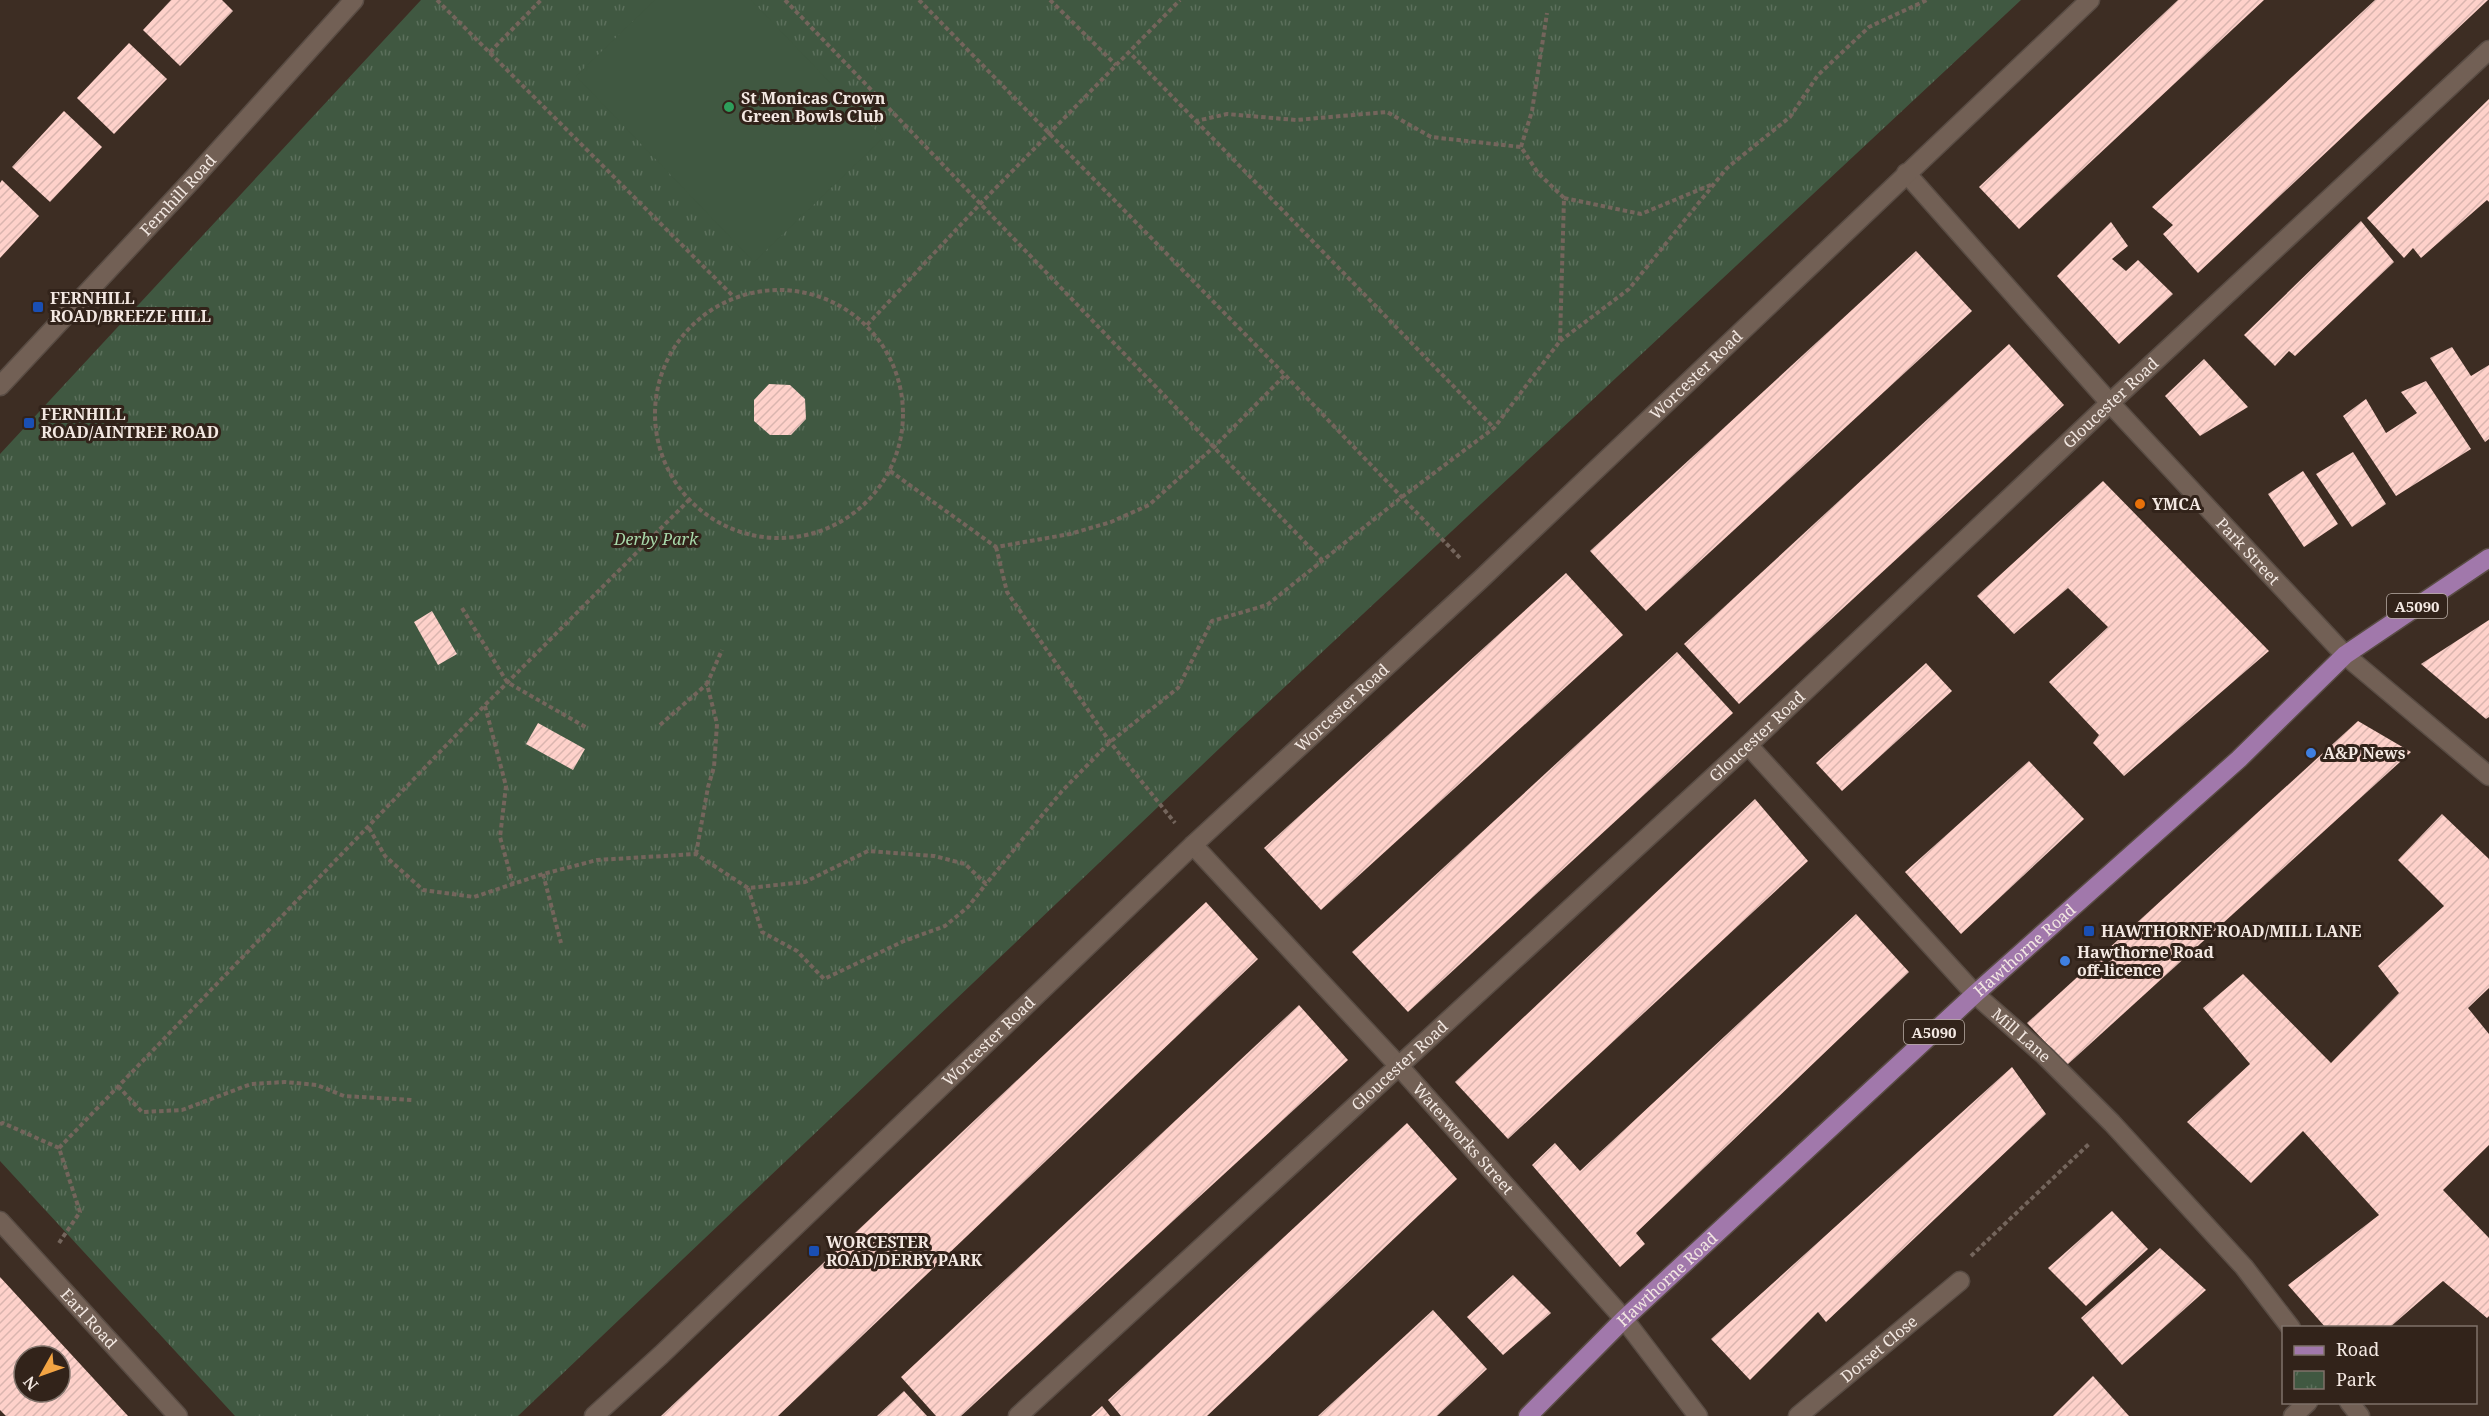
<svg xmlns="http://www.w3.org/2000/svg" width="2489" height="1416" font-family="'Noto Serif',serif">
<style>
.park{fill:url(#park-tufts)}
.pitch{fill:#405841}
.building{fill:url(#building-hatch);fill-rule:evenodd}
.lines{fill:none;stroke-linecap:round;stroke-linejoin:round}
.minor-casing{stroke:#594c44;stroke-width:21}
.primary-casing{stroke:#594c44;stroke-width:21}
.path{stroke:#74655c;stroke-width:4;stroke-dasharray:4.5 3;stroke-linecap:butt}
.minor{stroke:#726055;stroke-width:18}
.primary{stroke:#a178ab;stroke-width:18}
.leisure-dot{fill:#2e9e5b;stroke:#32231a;stroke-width:2}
.transit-dot{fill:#1a4fb4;stroke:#32231a;stroke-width:2}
.food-dot{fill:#e8710a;stroke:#32231a;stroke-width:2}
.shop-dot{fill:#3f7fe0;stroke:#32231a;stroke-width:2}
.labels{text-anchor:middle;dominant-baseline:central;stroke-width:6;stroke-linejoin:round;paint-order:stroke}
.shield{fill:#32231a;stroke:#b9ada6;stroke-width:1.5}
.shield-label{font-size:15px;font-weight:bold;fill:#f3e8e2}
.poi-label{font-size:16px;font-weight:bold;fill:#f3e8e2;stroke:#32231a;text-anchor:start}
.street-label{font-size:16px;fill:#f3e8e2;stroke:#32231a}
.park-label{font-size:16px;font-style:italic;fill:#a8d9aa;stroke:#32231a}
</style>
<defs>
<pattern id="park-tufts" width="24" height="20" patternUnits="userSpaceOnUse" patternTransform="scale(1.5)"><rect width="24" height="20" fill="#405841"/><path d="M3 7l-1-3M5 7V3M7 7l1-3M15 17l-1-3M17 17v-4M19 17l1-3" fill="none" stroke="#5c705c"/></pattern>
<pattern id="building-hatch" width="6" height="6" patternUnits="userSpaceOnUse" patternTransform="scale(1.5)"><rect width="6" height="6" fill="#fed1ca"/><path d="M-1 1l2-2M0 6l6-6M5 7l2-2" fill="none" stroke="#dab5af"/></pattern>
</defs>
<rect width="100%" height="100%" fill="#3d2d23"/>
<path class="park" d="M 421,0 L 2021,0 L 1242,727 L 518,1416 L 235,1416 L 0,1161 L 0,454 Z"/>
<path class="pitch" d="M 655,0 L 751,0 L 883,138 L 754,262 L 576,76 Z"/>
<g class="building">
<path d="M 171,0 L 222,0 L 233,11 L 180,66 L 143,30 Z"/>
<path d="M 2178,0 L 2264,0 L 2019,229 L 1979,187 Z"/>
<path d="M 2375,0 L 2488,0 L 2198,273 L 2163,234 L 2173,225 L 2152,207 Z"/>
<path d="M 129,43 L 167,79 L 114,134 L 77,98 Z"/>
<path d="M 2489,99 L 2489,202 L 2487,200 L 2421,258 L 2413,248 L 2404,258 L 2367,218 Z"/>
<path d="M 64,111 L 102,147 L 50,202 L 12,167 Z"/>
<path d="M 2,180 L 39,216 L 0,258 L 0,183 Z"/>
<path d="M 2361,221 L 2394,262 L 2295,356 L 2289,351 L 2275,366 L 2244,335 Z"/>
<path d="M 2111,222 L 2128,246 L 2112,259 L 2126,271 L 2138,260 L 2173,294 L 2119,344 L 2057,276 Z"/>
<path d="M 1916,251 L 1972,311 L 1646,611 L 1590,551 Z"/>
<path d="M 2009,344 L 2064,405 L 1739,704 L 1684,644 Z"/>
<path d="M 2452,347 L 2471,376 L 2489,365 L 2489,439 L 2485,442 L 2430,358 Z"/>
<path d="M 2204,359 L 2248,407 L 2200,436 L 2165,396 Z"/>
<path d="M 2426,381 L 2471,449 L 2396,496 L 2343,416 L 2366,399 L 2386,433 L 2417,413 L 2401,392 Z"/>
<path d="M 769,384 L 790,385 L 805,399 L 806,419 L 791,435 L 770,435 L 754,421 L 754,400 Z"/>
<path d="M 2353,452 L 2386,504 L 2352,527 L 2316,474 Z"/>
<path d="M 2303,471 L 2338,524 L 2304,547 L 2268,494 Z"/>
<path d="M 2103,481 L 2269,651 L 2124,776 L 2093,743 L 2099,735 L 2049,682 L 2108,627 L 2068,588 L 2014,634 L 1977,596 Z"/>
<path d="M 1566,573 L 1623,635 L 1321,910 L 1264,848 Z"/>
<path d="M 432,611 L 457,654 L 438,665 L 414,622 Z"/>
<path d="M 2489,620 L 2489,717 L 2486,719 L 2421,664 Z"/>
<path d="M 1677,652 L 1733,713 L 1408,1012 L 1352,952 Z"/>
<path d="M 1926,663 L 1952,691 L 1842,791 L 1816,763 Z"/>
<path d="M 2358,721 L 2411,752 L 2067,1065 L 2027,1023 Z"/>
<path d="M 538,723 L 585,749 L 573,770 L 526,744 Z"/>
<path d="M 2029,761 L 2084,819 L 1961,934 L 1905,872 Z"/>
<path d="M 1755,799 L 1808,861 L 1508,1139 L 1455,1082 Z"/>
<path d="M 2442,814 L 2489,859 L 2489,988 L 2468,1008 L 2489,1034 L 2489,1145 L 2443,1190 L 2489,1238 L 2489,1316 L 2487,1318 L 2443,1281 L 2389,1328 L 2326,1328 L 2288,1285 L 2379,1215 L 2303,1131 L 2251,1183 L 2187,1122 L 2250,1064 L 2203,1008 L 2243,974 L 2331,1063 L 2399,993 L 2378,966 L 2444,906 L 2398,860 Z"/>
<path d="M 1206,902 L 1258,959 L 778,1416 L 661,1416 Z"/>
<path d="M 1856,914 L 1909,972 L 1636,1233 L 1645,1244 L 1620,1267 L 1532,1165 L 1555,1143 L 1580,1171 Z"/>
<path d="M 1299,1005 L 1348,1060 L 961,1416 L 936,1416 L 901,1377 Z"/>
<path d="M 2012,1067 L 2046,1114 L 1826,1322 L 1818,1312 L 1750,1380 L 1711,1339 Z"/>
<path d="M 1407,1123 L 1457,1179 L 1207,1416 L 1121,1416 L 1108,1400 Z"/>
<path d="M 2112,1211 L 2148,1249 L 2086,1306 L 2048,1268 Z"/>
<path d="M 2160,1248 L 2206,1290 L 2122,1365 L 2081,1318 Z"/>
<path d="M 1513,1275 L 1551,1313 L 1503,1355 L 1467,1317 Z"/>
<path d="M 0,1277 L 128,1416 L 6,1416 L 0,1410 ZM 24,1356 L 60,1356 L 60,1392 L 24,1392 Z"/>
<path d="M 1433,1310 L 1487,1369 L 1437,1416 L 1318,1416 Z"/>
<path d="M 2093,1376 L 2129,1416 L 2053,1416 Z"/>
<path d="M 904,1391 L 927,1416 L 877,1416 Z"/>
<path d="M 1102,1406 L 1110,1416 L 1091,1416 Z"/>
</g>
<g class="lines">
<g class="minor-casing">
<g id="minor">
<path id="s1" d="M 1906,173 L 2110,403 L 2345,655 L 2489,776"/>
<path id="s2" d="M 0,386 L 192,180 L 354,0"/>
<path id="s3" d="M 1748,745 L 1975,994 L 2044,1055 L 2112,1123 L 2244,1267 L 2291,1328"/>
<path id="s4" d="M 1193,845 L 1398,1065 L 1624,1319 L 1698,1416"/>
<path id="s5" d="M 0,1221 L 178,1416"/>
<path d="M 2349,1402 L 2360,1416"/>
<path id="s6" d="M 594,1416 L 661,1355 L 1193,845 L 1480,580 L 2090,0"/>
<path id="s7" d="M 1018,1416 L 1748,745 L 2110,403 L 2489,50"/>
<path id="s8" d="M 1798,1416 L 1960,1281"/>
<path d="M 2293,1416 L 2308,1402"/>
</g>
</g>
<g class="primary-casing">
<g id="primary">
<path id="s9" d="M 1528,1416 L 1624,1319 L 1975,994 L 2239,759 L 2345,655 L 2489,558"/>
</g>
</g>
<g class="path">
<path d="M 437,0 L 734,297"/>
<path d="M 785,0 L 1322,560"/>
<path d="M 919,0 L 1285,375 L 1461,559"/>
<path d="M 1050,0 L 1116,65"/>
<path d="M 490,52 L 541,0"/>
<path d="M 1196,121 L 1494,428"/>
<path d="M 1521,147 L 1532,111 L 1547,13"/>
<path d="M 1564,198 L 1641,214 L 1713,184"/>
<circle cx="779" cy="414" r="124"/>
<path d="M 867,325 L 980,204 L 1180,0"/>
<path d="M 1560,341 L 1629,289 L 1727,168 L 1790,117 L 1818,75 L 1869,27 L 1927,0"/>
<path d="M 890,471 L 996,547 L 1070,534 L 1111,522 L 1149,505 L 1214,447 L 1285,375"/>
<path d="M 996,547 L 1007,592 L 1110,742 L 1175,823"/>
<path d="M 462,608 L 507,682 L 587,728"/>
<path d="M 485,706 L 506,786 L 500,837 L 513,884"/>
<path d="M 660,725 L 707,684"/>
<path d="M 369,828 L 385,856 L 423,890 L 474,897 L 543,874 L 597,860 L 696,854 L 748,888 L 805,882 L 868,851 L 934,856 L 965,864 L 986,884 L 1062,791 L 1110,742 L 1178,688 L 1212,621 L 1267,605 L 1402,497 L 1494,428 L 1560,341 L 1564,198 L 1538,173 L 1521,147 L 1431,137 L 1387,112 L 1296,120 L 1227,114 L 1196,121 L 1130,53"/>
<path d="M 696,854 L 708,787 L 714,767 L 717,724 L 707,684 L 722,650"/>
<path d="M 543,874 L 561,943"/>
<path d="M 748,888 L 762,932 L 797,951 L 824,979 L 904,941 L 945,926 L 968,907 L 986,884"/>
<path d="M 118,1086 L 142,1112 L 182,1110 L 251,1084 L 285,1082 L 317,1085 L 344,1096 L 412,1100"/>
<path d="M 0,1124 L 3,1123 L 59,1148 L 80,1212 L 59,1243"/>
<path d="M 59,1148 L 485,705 L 689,500"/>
<path d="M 1971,1256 L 2090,1143"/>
</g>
<use href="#minor" class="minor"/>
<use href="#primary" class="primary"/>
</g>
<circle class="leisure-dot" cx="729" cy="107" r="6"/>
<g class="transit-dot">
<rect x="32" y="301" width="12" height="12" rx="3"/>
<rect x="23" y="417" width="12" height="12" rx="3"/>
<rect x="2083" y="925" width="12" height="12" rx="3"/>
<rect x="808" y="1245" width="12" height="12" rx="3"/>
</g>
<circle class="food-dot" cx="2140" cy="504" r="6"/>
<g class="shop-dot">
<circle cx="2311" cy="753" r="6"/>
<circle cx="2065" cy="961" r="6"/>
</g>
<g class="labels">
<g class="shield">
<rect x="2387" y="594" width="60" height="24" rx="4.5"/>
<rect x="1904" y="1020" width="60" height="24" rx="4.5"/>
</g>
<g class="shield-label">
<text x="2417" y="606">A5090</text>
<text x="1934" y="1032">A5090</text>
</g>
<g class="poi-label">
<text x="741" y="98">St Monicas Crown<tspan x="741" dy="18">Green Bowls Club</tspan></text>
<text x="50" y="298">FERNHILL<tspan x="50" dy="18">ROAD/BREEZE HILL</tspan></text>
<text x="41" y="414">FERNHILL<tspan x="41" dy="18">ROAD/AINTREE ROAD</tspan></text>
<text x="2152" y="504">YMCA</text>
<text x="2323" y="753">A&amp;P News</text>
<text x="2101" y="931">HAWTHORNE ROAD/MILL LANE</text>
<text x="2077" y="952">Hawthorne Road<tspan x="2077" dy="18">off-licence</tspan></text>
<text x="826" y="1242">WORCESTER<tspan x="826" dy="18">ROAD/DERBY PARK</tspan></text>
</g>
<g class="street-label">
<text stroke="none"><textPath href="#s2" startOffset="261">Fernhill Road</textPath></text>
<text stroke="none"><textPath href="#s6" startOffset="1516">Worcester Road</textPath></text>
<text stroke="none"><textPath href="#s7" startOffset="1490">Gloucester Road</textPath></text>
<text stroke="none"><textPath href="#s1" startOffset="510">Park Street</textPath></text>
<text stroke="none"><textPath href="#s6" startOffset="1030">Worcester Road</textPath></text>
<text stroke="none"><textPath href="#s7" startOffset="1004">Gloucester Road</textPath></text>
<text stroke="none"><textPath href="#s9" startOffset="681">Hawthorne Road</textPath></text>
<text stroke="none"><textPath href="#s3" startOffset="399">Mill Lane</textPath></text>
<text stroke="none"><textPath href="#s6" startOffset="544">Worcester Road</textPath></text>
<text stroke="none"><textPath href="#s7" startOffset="518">Gloucester Road</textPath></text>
<text stroke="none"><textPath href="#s4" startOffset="399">Waterworks Street</textPath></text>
<text stroke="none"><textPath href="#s9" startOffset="195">Hawthorne Road</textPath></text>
<text stroke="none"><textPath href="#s5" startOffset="132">Earl Road</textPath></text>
<text stroke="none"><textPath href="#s8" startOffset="105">Dorset Close</textPath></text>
</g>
<g class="park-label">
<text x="656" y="539">Derby Park</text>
</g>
</g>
<rect x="2282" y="1326" width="195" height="78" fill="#32231a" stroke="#7f726a" stroke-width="1.5"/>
<rect x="2294" y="1346" width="30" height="9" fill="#a178ab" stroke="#7f726a" stroke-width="1.5"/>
<text x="2336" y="1356" font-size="18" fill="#f3e8e2">Road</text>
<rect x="2294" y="1371" width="30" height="18" fill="url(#park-tufts)" stroke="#7f726a" stroke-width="1.5"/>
<text x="2336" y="1386" font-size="18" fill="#f3e8e2">Park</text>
<g transform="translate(42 1374) rotate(230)"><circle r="28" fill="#32231a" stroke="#7f726a" stroke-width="1.5"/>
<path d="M0-4.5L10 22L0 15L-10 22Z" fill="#f3a443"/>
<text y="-9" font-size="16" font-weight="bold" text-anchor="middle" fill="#f3e8e2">N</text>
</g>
</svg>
